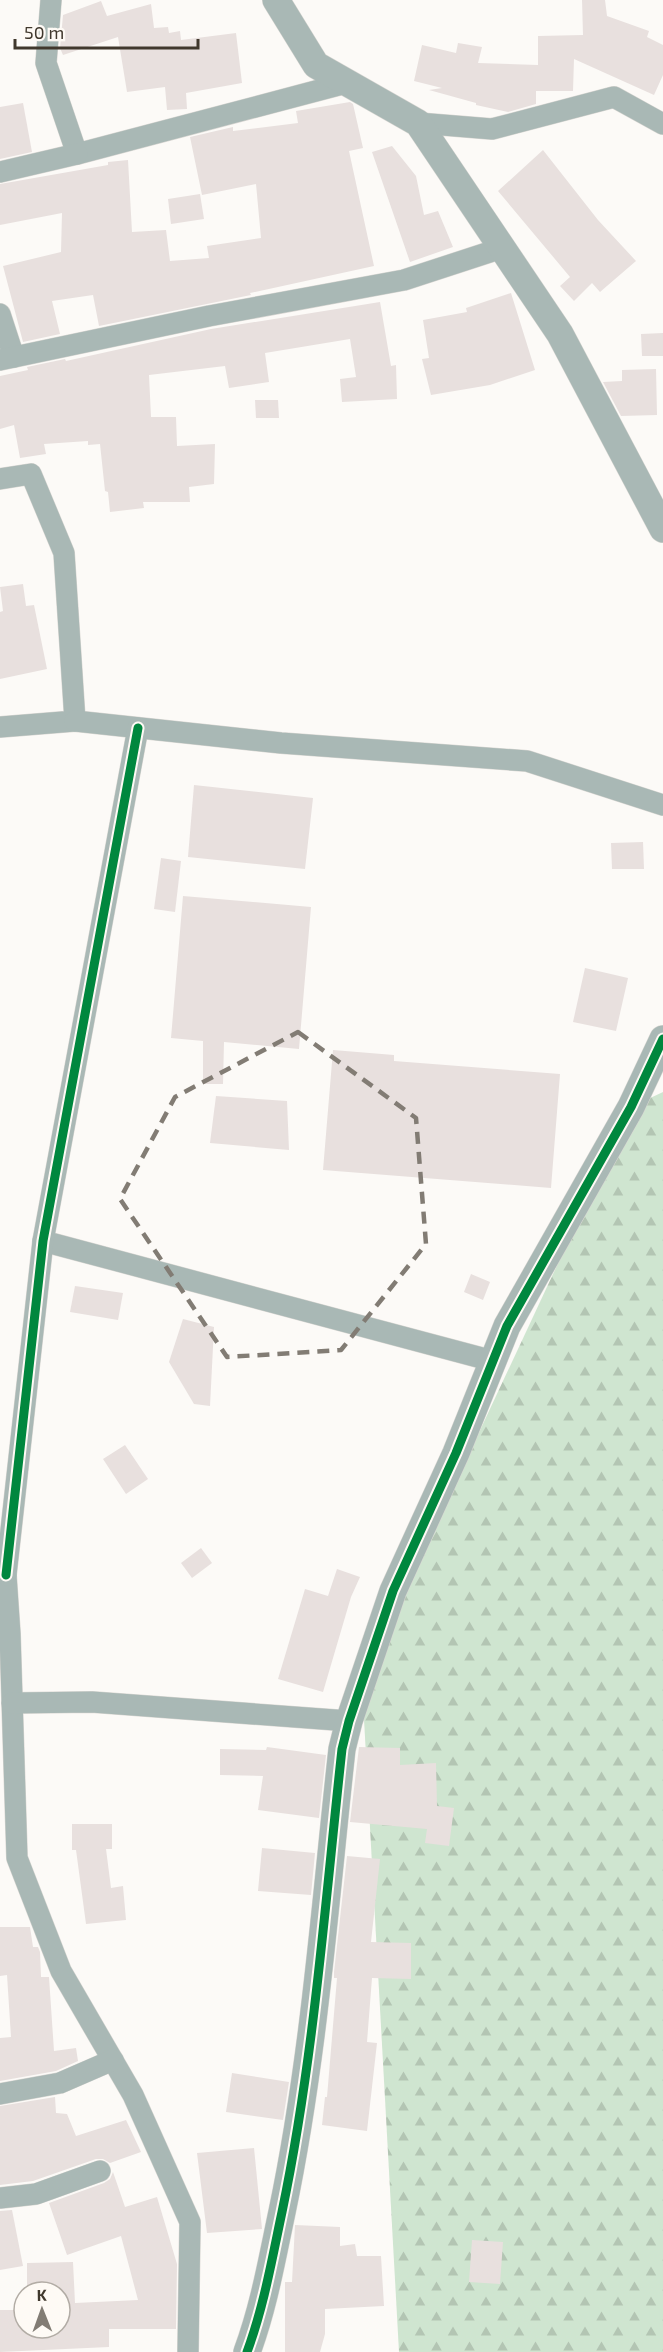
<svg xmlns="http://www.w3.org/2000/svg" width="663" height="2352" font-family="'Exo 2',sans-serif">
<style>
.forest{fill:url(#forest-firs)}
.building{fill:#e8e0de}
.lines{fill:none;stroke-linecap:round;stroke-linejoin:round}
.minor-casing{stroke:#d9d7d3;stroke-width:22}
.tertiary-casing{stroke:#d9d7d3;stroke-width:28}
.minor{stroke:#a9b8b5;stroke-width:21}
.tertiary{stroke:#a9b8b5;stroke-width:27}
.cycleway-casing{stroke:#fefaf5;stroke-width:13}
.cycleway{stroke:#00873e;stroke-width:9}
.marked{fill:none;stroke:#827c74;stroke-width:4.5;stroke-dasharray:12 8;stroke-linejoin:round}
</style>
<defs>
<pattern id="forest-firs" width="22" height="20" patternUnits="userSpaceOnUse" patternTransform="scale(1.5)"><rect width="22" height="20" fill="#cfe5d0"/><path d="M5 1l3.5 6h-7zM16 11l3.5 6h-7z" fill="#b3c5b3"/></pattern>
</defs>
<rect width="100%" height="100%" fill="#fcfaf7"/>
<path class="forest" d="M 663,1092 L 663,2352 L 399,2352 L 362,1683 L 631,1107 Z"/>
<g class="building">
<path d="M 582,0 L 605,0 L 607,16 L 649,31 L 647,37 L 663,45 L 663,75 L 654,95 L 574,59 L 573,91 L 536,91 L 536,104 L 508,112 L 476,105 L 476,103 L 429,90 L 442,88 L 414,81 L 422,45 L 456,53 L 458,43 L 482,47 L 478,63 L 538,65 L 538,36 L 583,35 Z"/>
<path d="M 101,1 L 107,16 L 151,4 L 154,28 L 168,27 L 169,33 L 180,31 L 181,40 L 236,33 L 242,83 L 186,93 L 187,109 L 167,110 L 165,87 L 127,92 L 118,37 L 63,55 L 60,48 L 63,15 Z"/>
<path d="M 350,102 L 353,104 L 363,148 L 349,151 L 374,266 L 250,293 L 251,295 L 99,326 L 93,295 L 52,301 L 60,334 L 23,342 L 3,266 L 61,252 L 62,213 L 0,225 L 0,184 L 108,165 L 108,162 L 128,160 L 132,232 L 166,230 L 170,261 L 209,258 L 207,246 L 261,238 L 256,184 L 202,195 L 190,137 L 233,127 L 233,131 L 298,123 L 296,111 Z"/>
<path d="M 23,103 L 32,152 L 0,159 L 0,107 Z"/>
<path d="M 392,146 L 416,176 L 424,215 L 438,211 L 453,247 L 410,262 L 372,152 Z"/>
<path d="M 543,150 L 598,220 L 636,261 L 600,292 L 592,283 L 574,301 L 560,286 L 570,277 L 498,191 Z"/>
<path d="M 200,194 L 204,219 L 171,224 L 168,199 Z"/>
<path d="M 511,293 L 535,370 L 490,385 L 431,395 L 422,359 L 429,358 L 423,320 L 467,312 L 466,308 Z"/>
<path d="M 380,302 L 391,366 L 396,365 L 397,399 L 342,402 L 340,379 L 356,377 L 350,339 L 265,353 L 269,382 L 229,388 L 225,366 L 149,375 L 151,417 L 176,417 L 177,446 L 215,444 L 214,484 L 189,487 L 190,502 L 143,502 L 144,508 L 110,512 L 108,492 L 105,491 L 100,444 L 88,445 L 88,441 L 44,444 L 46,454 L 20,458 L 14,425 L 0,429 L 0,376 L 28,370 L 27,367 L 65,359 L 66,361 L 211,329 Z"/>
<path d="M 663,333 L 663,356 L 642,356 L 641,334 Z"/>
<path d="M 656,369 L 657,415 L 621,416 L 603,382 L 622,381 L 622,370 Z"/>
<path d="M 255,400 L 278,400 L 279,418 L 256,418 Z"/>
<path d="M 23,584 L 26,606 L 34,605 L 47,669 L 0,679 L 0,612 L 3,611 L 0,587 Z"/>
<path d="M 194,785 L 313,798 L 305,869 L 188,857 Z"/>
<path d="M 643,842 L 644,869 L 612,869 L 611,843 Z"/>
<path d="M 161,858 L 181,861 L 175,912 L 154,909 Z"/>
<path d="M 183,896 L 311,907 L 299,1049 L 224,1042 L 223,1084 L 203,1084 L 203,1041 L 171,1038 Z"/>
<path d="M 585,968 L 628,978 L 616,1031 L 573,1022 Z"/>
<path d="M 333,1050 L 394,1055 L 394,1061 L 560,1074 L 551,1188 L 323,1170 Z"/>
<path d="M 216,1096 L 287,1101 L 289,1150 L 210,1143 Z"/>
<path d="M 471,1274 L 490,1282 L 483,1300 L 464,1292 Z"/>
<path d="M 75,1286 L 123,1293 L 118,1320 L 70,1312 Z"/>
<path d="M 183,1319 L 214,1327 L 210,1406 L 194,1404 L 169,1362 Z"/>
<path d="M 125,1445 L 148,1479 L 126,1494 L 103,1459 Z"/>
<path d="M 201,1548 L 212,1563 L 192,1578 L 181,1563 Z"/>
<path d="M 337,1569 L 360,1577 L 351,1597 L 323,1692 L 278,1679 L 305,1589 L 328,1596 Z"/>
<path d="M 267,1747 L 326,1755 L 319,1818 L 258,1810 L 263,1776 L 220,1775 L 220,1749 L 266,1750 Z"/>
<path d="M 359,1747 L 400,1748 L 400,1765 L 436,1763 L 437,1806 L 454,1808 L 449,1846 L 425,1843 L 427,1829 L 350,1822 Z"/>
<path d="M 72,1824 L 112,1824 L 112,1849 L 106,1849 L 111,1888 L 123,1886 L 126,1920 L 86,1924 L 76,1850 L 72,1850 Z"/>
<path d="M 262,1848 L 315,1853 L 311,1895 L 258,1891 Z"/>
<path d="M 347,1856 L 380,1859 L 371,1942 L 411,1943 L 411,1979 L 372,1978 L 367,2042 L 377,2043 L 367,2131 L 322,2125 L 325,2097 L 327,2097 L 337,1978 L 334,1978 L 334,1972 Z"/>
<path d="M 0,1927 L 30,1927 L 33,1947 L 38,1947 L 40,1952 L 41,1977 L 49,1977 L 54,2051 L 76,2048 L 78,2061 L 56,2071 L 0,2081 L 0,2038 L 11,2037 L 7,1975 L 0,1976 Z"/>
<path d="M 232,2073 L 289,2082 L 283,2120 L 226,2112 Z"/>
<path d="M 55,2097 L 56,2113 L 67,2114 L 76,2136 L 126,2120 L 141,2152 L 110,2163 L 103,2159 L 96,2159 L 33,2181 L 0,2185 L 0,2106 Z"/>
<path d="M 254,2148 L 262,2229 L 207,2233 L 197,2153 Z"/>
<path d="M 113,2172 L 125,2207 L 157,2197 L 177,2264 L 176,2329 L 109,2329 L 109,2347 L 0,2352 L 0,2310 L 24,2310 L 24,2328 L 60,2328 L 60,2292 L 27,2292 L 27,2263 L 73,2262 L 75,2303 L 138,2300 L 121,2236 L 67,2255 L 49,2203 L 104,2183 L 110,2179 Z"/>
<path d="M 12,2210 L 23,2266 L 0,2270 L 0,2211 Z"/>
<path d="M 295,2225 L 340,2227 L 340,2246 L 355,2244 L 357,2256 L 381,2256 L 384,2306 L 325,2309 L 325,2334 L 320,2352 L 285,2352 L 285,2282 L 292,2282 Z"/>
<path d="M 472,2240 L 503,2242 L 500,2284 L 469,2282 Z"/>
</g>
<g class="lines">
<g class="minor-casing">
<g id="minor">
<path d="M 51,0 L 46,63 L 77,154 L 346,83"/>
<path d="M 418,123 L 492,129 L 614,97 L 663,124"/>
<path d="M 0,172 L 77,154"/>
<path d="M 0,314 L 14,357"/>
<path d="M 0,360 L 209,316 L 404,280 L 502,248"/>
<path d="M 0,479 L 31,474 L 64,553 L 75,721 L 0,727"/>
<path d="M 75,721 L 281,743 L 527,761 L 663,805"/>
<path d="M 43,1241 L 493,1361"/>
<path d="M 0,1567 L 6,1575 L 10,1634 L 17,1858 L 61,1971 L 133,2095 L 190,2222 L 188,2352"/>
<path d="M 6,1575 L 43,1241 L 138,728"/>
<path d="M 12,1703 L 92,1702 L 349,1721"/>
<path d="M 0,2094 L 60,2083 L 113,2060"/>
<path d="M 0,2198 L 36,2194 L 100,2171"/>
</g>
</g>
<g class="tertiary-casing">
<g id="tertiary">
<path d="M 276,0 L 316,65 L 418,123 L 560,334 L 663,529"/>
<path d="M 247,2352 C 264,2306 272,2259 282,2212 C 314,2059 325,1903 342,1749 L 349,1721 L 393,1591 L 456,1453 L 507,1326 L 631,1107 L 663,1039"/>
</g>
</g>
<use href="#minor" class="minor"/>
<use href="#tertiary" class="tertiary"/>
<g class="cycleway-casing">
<g id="cycleway">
<path d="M 6,1575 L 43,1241 L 138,728"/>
<path d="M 247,2352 C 264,2306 272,2259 282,2212 C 314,2059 325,1903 342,1749 L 349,1721 L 393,1591 L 456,1453 L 507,1326 L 631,1107 L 663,1039"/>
</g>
</g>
<use href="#cycleway" class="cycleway"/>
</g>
<path class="marked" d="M 298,1032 L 416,1118 L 426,1244 L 341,1350 L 227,1357 L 120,1199 L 175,1097 Z"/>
<g transform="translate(42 2310) rotate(359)"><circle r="28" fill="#fefaf5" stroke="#b2aca5" stroke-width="1.5"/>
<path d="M0-4.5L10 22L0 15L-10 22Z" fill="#827c74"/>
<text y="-9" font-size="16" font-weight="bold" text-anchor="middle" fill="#40382d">K</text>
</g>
<path d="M15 39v9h183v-9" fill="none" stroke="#40382d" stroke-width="3"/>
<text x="24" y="39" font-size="18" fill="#40382d" stroke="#fefaf5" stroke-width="4.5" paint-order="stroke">50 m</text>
</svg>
